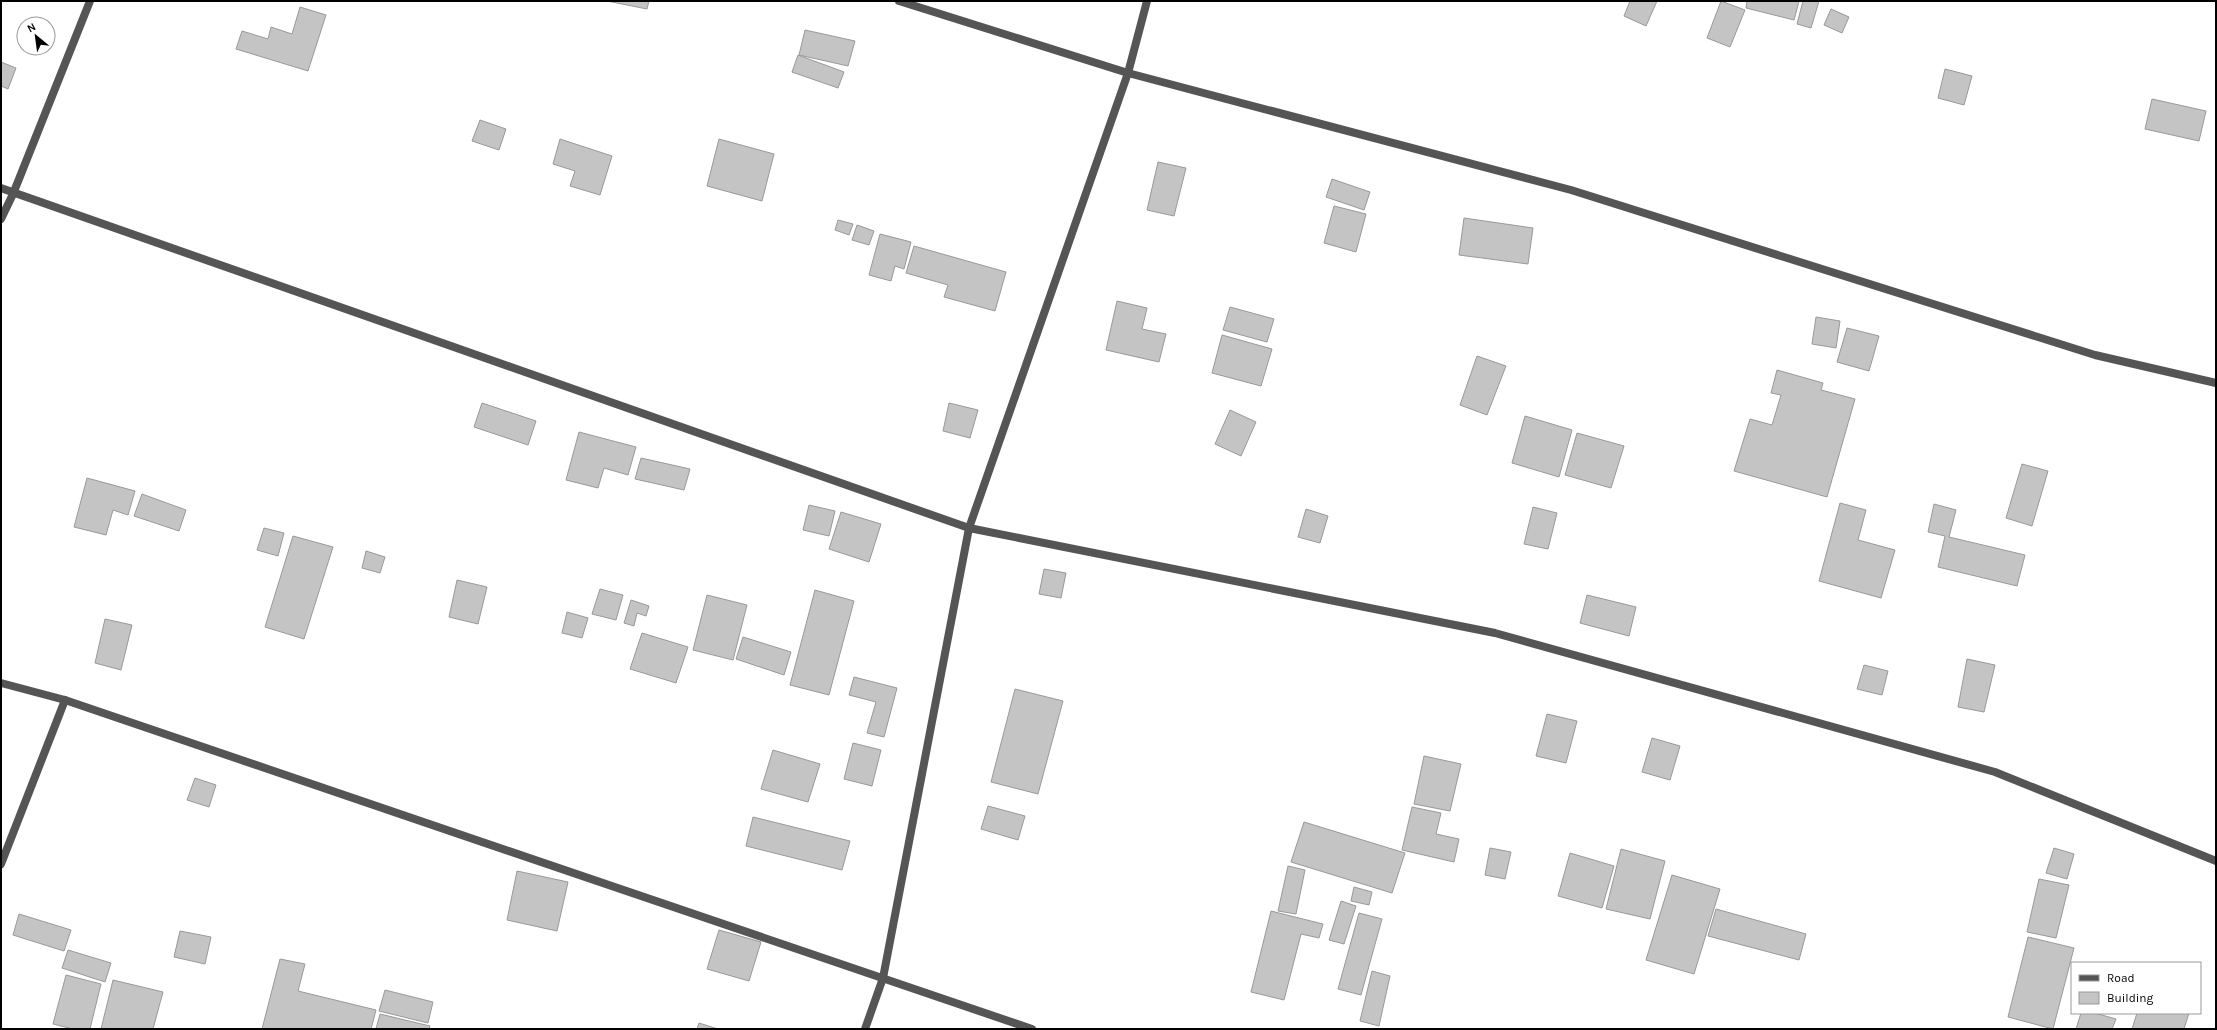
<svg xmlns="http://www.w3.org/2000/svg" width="2217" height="1030" font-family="Karla,sans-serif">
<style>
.building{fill:#c4c4c4;stroke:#999}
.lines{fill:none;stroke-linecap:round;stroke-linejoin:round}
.minor{stroke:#555;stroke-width:8}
</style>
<rect width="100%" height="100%" fill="#fff"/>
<g class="building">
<path d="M 607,1 L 649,1 L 647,9 Z"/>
<path d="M 1630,1 L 1657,1 L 1646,26 L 1624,16 Z"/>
<path d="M 1721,1 L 1745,10 L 1730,47 L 1707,38 Z"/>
<path d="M 1747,1 L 1799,1 L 1794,20 L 1746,8 Z"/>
<path d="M 1803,1 L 1819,1 L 1811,28 L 1797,24 Z"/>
<path d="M 300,7 L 326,15 L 308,71 L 236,49 L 242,31 L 268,39 L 271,27 L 292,34 Z"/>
<path d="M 1831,9 L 1849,17 L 1842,33 L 1824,25 Z"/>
<path d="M 805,30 L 855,41 L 848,66 L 799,55 Z"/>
<path d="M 798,55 L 844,72 L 838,88 L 792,72 Z"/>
<path d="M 1,62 L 16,68 L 8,89 L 1,86 Z"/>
<path d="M 1945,69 L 1972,76 L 1964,105 L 1938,98 Z"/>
<path d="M 2152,99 L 2206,111 L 2199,141 L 2145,129 Z"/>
<path d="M 480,120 L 506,129 L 499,150 L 472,141 Z"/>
<path d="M 560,139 L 612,156 L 600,195 L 570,186 L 575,171 L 553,164 Z"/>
<path d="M 719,139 L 774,154 L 762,201 L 707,186 Z"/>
<path d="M 1158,162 L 1186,168 L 1174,216 L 1147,210 Z"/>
<path d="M 1332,179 L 1370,192 L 1364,210 L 1326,197 Z"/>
<path d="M 1334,206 L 1366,214 L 1356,252 L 1324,243 Z"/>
<path d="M 1464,218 L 1533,228 L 1528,264 L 1459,255 Z"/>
<path d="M 838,220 L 853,224 L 849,235 L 835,230 Z"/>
<path d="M 857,225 L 874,231 L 869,245 L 852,240 Z"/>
<path d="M 880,234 L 911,242 L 904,269 L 895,266 L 891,281 L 869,275 Z"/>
<path d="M 914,246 L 1006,272 L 995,311 L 944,297 L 948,285 L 906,273 Z"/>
<path d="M 1117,301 L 1147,308 L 1142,329 L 1166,334 L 1159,362 L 1106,350 Z"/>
<path d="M 1230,307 L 1274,319 L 1267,342 L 1223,330 Z"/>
<path d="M 1816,317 L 1840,321 L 1836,348 L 1812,344 Z"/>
<path d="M 1847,328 L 1879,336 L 1869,371 L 1837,362 Z"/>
<path d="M 1222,335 L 1272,349 L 1261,386 L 1212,373 Z"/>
<path d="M 1477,356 L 1506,366 L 1487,415 L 1460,405 Z"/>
<path d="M 1777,370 L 1823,383 L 1821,390 L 1855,399 L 1827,497 L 1734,471 L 1750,419 L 1772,425 L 1781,395 L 1771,393 Z"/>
<path d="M 482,403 L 536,421 L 528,445 L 474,427 Z"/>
<path d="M 949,403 L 978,410 L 970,438 L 943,431 Z"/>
<path d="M 1230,410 L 1256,422 L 1241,456 L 1215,444 Z"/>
<path d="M 1525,416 L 1572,430 L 1559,477 L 1512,463 Z"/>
<path d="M 579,432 L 636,447 L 628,475 L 604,468 L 598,488 L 566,480 Z"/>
<path d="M 1577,433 L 1624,446 L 1611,488 L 1565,475 Z"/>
<path d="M 641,458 L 690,469 L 684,490 L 635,479 Z"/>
<path d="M 2022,464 L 2048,471 L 2032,526 L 2006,518 Z"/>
<path d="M 87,478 L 135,491 L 128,515 L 113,510 L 106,535 L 74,527 Z"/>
<path d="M 142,494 L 186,510 L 179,531 L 134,516 Z"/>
<path d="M 1840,503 L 1866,510 L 1858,540 L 1895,550 L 1881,598 L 1819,581 Z"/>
<path d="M 1934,504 L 1956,510 L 1949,537 L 2025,555 L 2017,586 L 1938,567 L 1945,536 L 1928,532 Z"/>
<path d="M 809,505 L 835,511 L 829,536 L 803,530 Z"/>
<path d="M 1533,507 L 1557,513 L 1548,549 L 1524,544 Z"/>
<path d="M 1306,509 L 1328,516 L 1320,543 L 1298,537 Z"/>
<path d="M 841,512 L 881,524 L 869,562 L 829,549 Z"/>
<path d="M 264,528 L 284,533 L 278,556 L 257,550 Z"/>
<path d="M 293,536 L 333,547 L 304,639 L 265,627 Z"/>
<path d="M 366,551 L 385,557 L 380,573 L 362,568 Z"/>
<path d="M 1044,569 L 1066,573 L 1061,598 L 1039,594 Z"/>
<path d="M 457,580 L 487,587 L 478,624 L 449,617 Z"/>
<path d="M 600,589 L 623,595 L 616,620 L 592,614 Z"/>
<path d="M 815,590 L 854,601 L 829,695 L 790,685 Z"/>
<path d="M 707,595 L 747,605 L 733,660 L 693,650 Z"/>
<path d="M 1587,595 L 1636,607 L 1629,636 L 1580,623 Z"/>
<path d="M 631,600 L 649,606 L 646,616 L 637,613 L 634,626 L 624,623 Z"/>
<path d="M 567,612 L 588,618 L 582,638 L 562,633 Z"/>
<path d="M 105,619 L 132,625 L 121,670 L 95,663 Z"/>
<path d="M 642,633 L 688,647 L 676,683 L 630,669 Z"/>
<path d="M 743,637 L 791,652 L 784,675 L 736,659 Z"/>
<path d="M 1967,659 L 1995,665 L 1984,712 L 1958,707 Z"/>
<path d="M 1864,665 L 1888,671 L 1882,695 L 1857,689 Z"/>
<path d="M 854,677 L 897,688 L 884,737 L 867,733 L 876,702 L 849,695 Z"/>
<path d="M 1015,689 L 1063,701 L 1038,794 L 991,782 Z"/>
<path d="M 1547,714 L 1577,721 L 1566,763 L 1536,756 Z"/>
<path d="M 1652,738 L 1680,746 L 1670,780 L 1642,772 Z"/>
<path d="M 853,743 L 881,750 L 872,786 L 844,779 Z"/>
<path d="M 773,750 L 820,764 L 808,802 L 761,789 Z"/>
<path d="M 1424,756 L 1461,764 L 1450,811 L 1414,804 Z"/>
<path d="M 195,778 L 216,785 L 209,807 L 187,800 Z"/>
<path d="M 988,806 L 1025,816 L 1018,840 L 981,829 Z"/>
<path d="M 1412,807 L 1441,813 L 1436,834 L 1459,839 L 1454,862 L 1402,850 Z"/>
<path d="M 753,817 L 850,841 L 842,870 L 746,846 Z"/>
<path d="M 1304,822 L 1405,853 L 1392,893 L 1291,862 Z"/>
<path d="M 1490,848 L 1511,852 L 1505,879 L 1485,875 Z"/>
<path d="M 2054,848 L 2074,854 L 2067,879 L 2046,873 Z"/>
<path d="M 1621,849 L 1665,861 L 1650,919 L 1606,909 Z"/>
<path d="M 1570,853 L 1614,866 L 1602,908 L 1558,896 Z"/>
<path d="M 1288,866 L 1305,870 L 1296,914 L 1278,911 Z"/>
<path d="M 517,871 L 568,882 L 557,931 L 507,920 Z"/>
<path d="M 1672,875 L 1720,889 L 1694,974 L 1646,960 Z"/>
<path d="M 2039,879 L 2069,885 L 2056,938 L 2027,932 Z"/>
<path d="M 1354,887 L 1372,892 L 1369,905 L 1351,901 Z"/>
<path d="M 1341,901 L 1356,906 L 1344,944 L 1329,940 Z"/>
<path d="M 1716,909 L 1806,934 L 1799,960 L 1708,936 Z"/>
<path d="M 1271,911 L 1323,924 L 1319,938 L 1301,934 L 1284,1000 L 1251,992 Z"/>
<path d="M 1359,913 L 1382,919 L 1361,995 L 1338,989 Z"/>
<path d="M 19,914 L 71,930 L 64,951 L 13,935 Z"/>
<path d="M 719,930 L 761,942 L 749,981 L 707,969 Z"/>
<path d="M 180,931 L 211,937 L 205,964 L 174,957 Z"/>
<path d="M 2028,937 L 2074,948 L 2053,1029 L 2008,1017 Z"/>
<path d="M 68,950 L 111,963 L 105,982 L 62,968 Z"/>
<path d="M 280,959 L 305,964 L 298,991 L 376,1010 L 371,1029 L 262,1029 Z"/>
<path d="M 1372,971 L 1390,976 L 1379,1026 L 1360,1021 Z"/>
<path d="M 66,975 L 101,984 L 90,1029 L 73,1029 L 53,1024 Z"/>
<path d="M 113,980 L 163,992 L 153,1029 L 101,1029 Z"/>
<path d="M 385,990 L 433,1002 L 428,1023 L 379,1011 Z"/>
<path d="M 2081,1013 L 2095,1013 L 2116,1019 L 2112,1029 L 2076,1029 Z"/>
<path d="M 2137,1013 L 2189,1013 L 2184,1029 L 2132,1029 Z"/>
<path d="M 380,1014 L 430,1026 L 429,1029 L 376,1029 Z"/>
<path d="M 699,1023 L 718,1029 L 697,1029 Z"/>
</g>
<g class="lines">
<g class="minor">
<path d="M 899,1 L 1128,73 L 1571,190 L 2095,355 L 2216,383"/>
<path d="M 1,188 L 969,528 L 1495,633 L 1995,772 L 2216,861"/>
<path d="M 1,219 L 13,194 L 90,1"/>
<path d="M 1,683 L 65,700 L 1032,1029"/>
<path d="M 1,864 L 65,700"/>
<path d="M 865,1029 L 883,978 L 969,528 L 1128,73 L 1147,1"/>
</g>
</g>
<rect width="2217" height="1030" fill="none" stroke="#000000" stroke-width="4"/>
<rect x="2071" y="962" width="130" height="52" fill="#ffffff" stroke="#999999"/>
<rect x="2079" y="975" width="20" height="6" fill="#555555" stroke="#999999"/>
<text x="2107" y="982" font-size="12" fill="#000000">Road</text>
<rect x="2079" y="992" width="20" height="12" fill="#c4c4c4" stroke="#999999"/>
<text x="2107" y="1002" font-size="12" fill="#000000">Building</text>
<g transform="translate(36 36) rotate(331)"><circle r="19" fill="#ffffff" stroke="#999999"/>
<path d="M0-3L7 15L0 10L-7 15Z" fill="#000000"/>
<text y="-6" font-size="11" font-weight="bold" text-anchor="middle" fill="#000000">N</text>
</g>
</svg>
